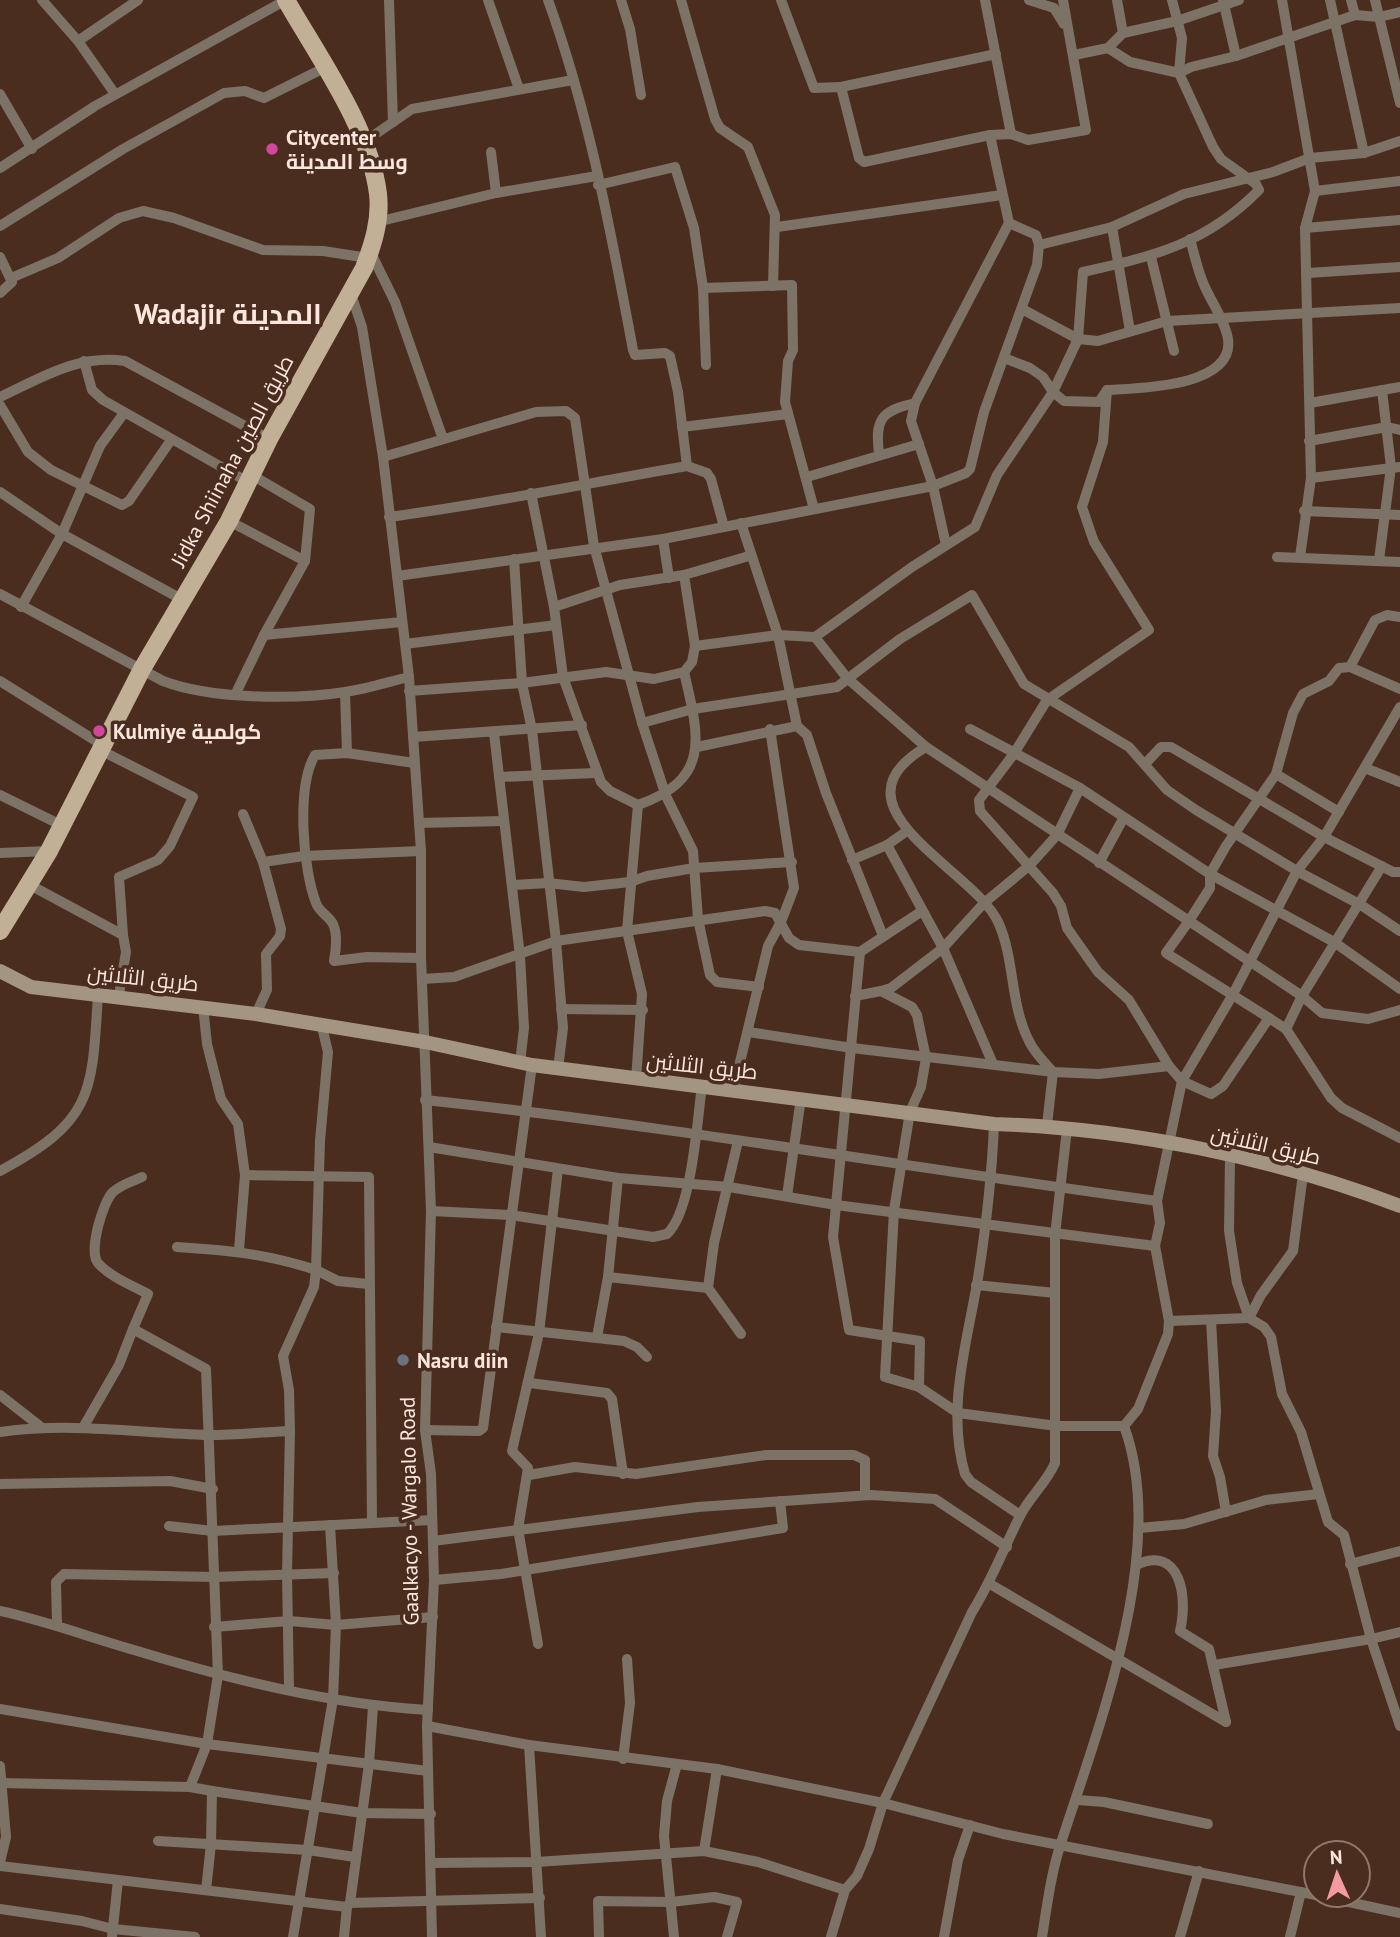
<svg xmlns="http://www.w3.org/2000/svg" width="1400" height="1937" font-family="'PT Sans',Cairo,sans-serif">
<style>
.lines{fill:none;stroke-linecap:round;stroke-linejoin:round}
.minor{stroke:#7c7366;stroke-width:10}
.secondary{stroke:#a39581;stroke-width:14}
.primary{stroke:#c1b095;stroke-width:18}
.hotel-dot{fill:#d1479c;stroke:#4b2d1f;stroke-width:2.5}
.worship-dot{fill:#6b7280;stroke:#4b2d1f;stroke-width:2.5}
.labels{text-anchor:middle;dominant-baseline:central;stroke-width:7;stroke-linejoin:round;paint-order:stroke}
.poi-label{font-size:21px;font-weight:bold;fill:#fbe6de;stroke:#4b2d1f;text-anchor:start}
.street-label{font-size:21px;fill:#fbe6de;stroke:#4b2d1f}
.district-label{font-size:28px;font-weight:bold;fill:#fbe6de;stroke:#4b2d1f}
</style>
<rect width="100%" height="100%" fill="#4b2d1f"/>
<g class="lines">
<g class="minor">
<path d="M 42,0 L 78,41 L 115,94"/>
<path d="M 389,0 L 393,122"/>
<path d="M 488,0 L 519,89"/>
<path d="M 548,0 C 589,113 611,232 633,350 L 635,355 L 665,353 L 670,356 L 678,392 L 687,466"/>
<path d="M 621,0 L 630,29 L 641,95"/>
<path d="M 681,0 L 715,119 L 720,128 L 748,147 L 775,215 L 773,286"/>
<path d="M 781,0 L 814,88 L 841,87 L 859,158 L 864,162 L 990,135 L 1011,134 L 1028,140 L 1086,130 L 1063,0"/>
<path d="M 985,0 L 1011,134"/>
<path d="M 1029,0 L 1054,8 L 1064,24"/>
<path d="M 1117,0 L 1123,33"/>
<path d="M 1223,0 L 1236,56"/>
<path d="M 1282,0 L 1315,191 L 1305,228 L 1311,478 L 1300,557"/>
<path d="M 1330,0 L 1364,153"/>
<path d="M 1351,0 L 1355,15"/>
<path d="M 1375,0 L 1400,103"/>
<path d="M 78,41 L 138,0"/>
<path d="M 1108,48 L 1130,62 L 1179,73 L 1191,67 L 1236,56 L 1355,15 L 1379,17 L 1400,12"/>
<path d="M 1074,55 L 1108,48 L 1123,33 L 1177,21 L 1239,0"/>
<path d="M 841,87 L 996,54"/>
<path d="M 0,94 L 32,149"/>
<path d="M 364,142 L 412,109 L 573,80"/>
<path d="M 491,152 L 496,193"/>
<path d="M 0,168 L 95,106 L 286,0"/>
<path d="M 598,185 L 675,167 L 694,228 L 703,288 L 706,365"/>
<path d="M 1315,191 L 1400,181"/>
<path d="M 377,222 L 496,193 L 597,176"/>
<path d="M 0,226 L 123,149 L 224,93 L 245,91 L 264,98 L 324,68"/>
<path d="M 777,227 L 1002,195"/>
<path d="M 1112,227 L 1130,331"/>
<path d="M 1305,228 L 1400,220"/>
<path d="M 1039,245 L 1112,227 L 1184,194 L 1273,172 L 1310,158 L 1364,153 L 1400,141"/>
<path d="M 370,251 L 395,302 L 443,439"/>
<path d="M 0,257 L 12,282 L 0,293"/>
<path d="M 1151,257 L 1174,351"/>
<path d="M 1308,273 L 1400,267"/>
<path d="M 11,278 L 58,258 L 119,218 L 143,211 L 174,218 L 263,250 L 323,251 L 368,258"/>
<path d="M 703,288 L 792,285 L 793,350 L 788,361 L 785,402 L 814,509"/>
<path d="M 350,291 L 362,327 L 383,457 L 409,677 L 421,851 L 421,958 L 431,1211 L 425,1430 L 431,1474 L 434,1580 L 427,1726 L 432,1937"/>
<path d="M 1022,309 L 1078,339 L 1098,341 L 1167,321 L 1400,308"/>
<path d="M 1004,358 L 1030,368 L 1043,377 L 1053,392 L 1064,401 L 1099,402 L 1107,390 C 1136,388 1235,388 1228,339 C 1225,320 1209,299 1202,280 C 1197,267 1194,253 1190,239"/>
<path d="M 84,361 L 92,390 L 103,400 L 248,482"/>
<path d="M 1107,390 L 1103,442 L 1082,507 L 1094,542 L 1149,630 L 1047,700 L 1013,755 L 979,800 L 980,811 L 1053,893 L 1061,906 L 1067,928 L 1098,972 L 1129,1000 L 1169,1066 L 1182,1081 L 1211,1094 L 1223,1086 L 1269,1018 L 1286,1029 L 1302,996 L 1382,866"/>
<path d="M 0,397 C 41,378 78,354 125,361 L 269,439"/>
<path d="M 915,403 L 911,421 L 933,486 L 946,545"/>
<path d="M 1310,403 L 1400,387"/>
<path d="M 0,405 L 28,452 L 51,470 L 122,505 L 129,501 L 171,440"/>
<path d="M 682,427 L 788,414"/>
<path d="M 1309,441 L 1387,427 L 1400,430"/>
<path d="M 879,454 C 875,420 880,411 915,403 L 1009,223"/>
<path d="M 383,457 L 536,412 L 566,411 L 575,418 L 594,546 L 642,723 L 666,796 L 693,851 L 698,919 L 710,975 L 717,982 L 759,987"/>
<path d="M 252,475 L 310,509 L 305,561"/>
<path d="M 807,477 L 919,444"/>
<path d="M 1311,478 L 1400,467"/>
<path d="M 0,492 L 62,534 L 183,600"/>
<path d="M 531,493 L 554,607 L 563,677 L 601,782 L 610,791 L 638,805 L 627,931 L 642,994 L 636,1080"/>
<path d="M 1304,511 L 1400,515"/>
<path d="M 389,517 C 489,504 588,483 687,466 L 707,473 L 711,479 L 724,527"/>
<path d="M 229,521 L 305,561 L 264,635 L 236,693"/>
<path d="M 741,523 L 778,635 L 797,726 L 807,735 L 826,793 L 883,936"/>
<path d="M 663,539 L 669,578"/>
<path d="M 1277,557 L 1400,562"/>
<path d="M 514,559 L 522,683 L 532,730 L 556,941 L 563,1028 L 558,1069"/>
<path d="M 1379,560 L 1391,467 L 1382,390"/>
<path d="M 397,576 L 663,539 L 933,486 L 966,473 L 970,469 L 984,412 L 1037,265 L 1039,245 L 1036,235 L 1009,223 L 990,135"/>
<path d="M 0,594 L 163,681 C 210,699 295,700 345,692 C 367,689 388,682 409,677"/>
<path d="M 21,607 L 62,534 L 100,446 L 124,413"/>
<path d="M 554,607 L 620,585 L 684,575"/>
<path d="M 1400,617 L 1387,615 L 1375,620 L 1350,667 L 1339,668 L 1329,681 L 1303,694 L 1293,713 L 1276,774 L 1226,846 L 1210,874 L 1210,888 L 1189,921 L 1302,996 L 1322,1013 L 1368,1019 L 1400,1010"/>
<path d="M 264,635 L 402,622"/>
<path d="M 815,637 L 847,678 L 926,747 L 1189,921 L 1166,953 L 1269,1018"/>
<path d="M 405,644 L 556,625"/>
<path d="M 695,646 L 778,635 L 815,637 L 912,567 L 975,527 L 997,475 L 1053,392 L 1078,339 L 1083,272 C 1154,256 1206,244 1259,190 L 1256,184 L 1221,159 L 1213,147 L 1179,73 L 1182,38 L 1172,0"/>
<path d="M 1350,667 L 1400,689"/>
<path d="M 0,681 L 104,746"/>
<path d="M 409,691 L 522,683 L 606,672 L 654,679 L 684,672 L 692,662 L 695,646 L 684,575 L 749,556"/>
<path d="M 345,693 L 347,753"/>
<path d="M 642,723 L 693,709 L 837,687 L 900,639 L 972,595 L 1024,684 L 1129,747 L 1167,790 L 1196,810 L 1297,871 L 1361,905 L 1400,931"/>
<path d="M 970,729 L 1080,788 L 1210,874 L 1334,942 L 1400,989"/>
<path d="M 494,733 L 520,956 L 524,1028 L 520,1063"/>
<path d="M 413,737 L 582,725"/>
<path d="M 697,747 L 797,726"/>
<path d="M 926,747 C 822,808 977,870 999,924 C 1015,961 1010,1006 1030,1043 C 1035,1053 1045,1063 1053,1072 L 1047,1125"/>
<path d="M 102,751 L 193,797 L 170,846 L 158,860 L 119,877 L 123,935"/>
<path d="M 414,763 L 347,753 L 315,755 C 296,787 303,870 316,903 C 319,912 329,916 333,924 C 338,935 336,950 334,961 L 367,957 L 421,958"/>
<path d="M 1145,764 L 1161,747 L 1171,747 L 1324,837 L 1393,872 L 1400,872"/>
<path d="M 1365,768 L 1400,782"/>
<path d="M 1276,774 L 1339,812"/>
<path d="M 499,777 L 596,773"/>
<path d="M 0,795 L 61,825"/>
<path d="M 638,805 C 712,779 699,736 684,672"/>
<path d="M 243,814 L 263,862 L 281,929 L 280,936 L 266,954 L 267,990 L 256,1014"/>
<path d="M 419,823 L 503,821"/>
<path d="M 887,845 L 943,948 L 993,1064"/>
<path d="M 0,853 L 49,851"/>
<path d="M 852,860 L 887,845 L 907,831"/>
<path d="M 263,862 L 304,856 L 421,851"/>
<path d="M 1099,863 L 1123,819"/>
<path d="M 30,885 L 123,935 L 126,952 L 119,995"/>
<path d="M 513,885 L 548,883 L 584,887 L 630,882 L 647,876 L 694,868 L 792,862"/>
<path d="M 860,952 L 922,911"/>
<path d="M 422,979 L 454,977 L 556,941 L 765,911 L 775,913 L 789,938 L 799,945 L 860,952 L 833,1237 L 849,1330 L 920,1341 L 919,1387"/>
<path d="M 881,991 L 891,988 L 943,948 L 984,903 L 1030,865 L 1057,835 L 1080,788"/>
<path d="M 855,996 L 881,991 L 912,1007 L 917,1015 L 926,1058 L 921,1087 L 910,1112 L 894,1210 L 885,1377 L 919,1387 L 958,1413 L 1057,1426 L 1124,1426"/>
<path d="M 203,1006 L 207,1044 L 221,1099 L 238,1124 L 245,1175 L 239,1250"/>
<path d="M 561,1009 L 643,1010"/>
<path d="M 1286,1029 L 1331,1098 L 1342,1108 L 1400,1138"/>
<path d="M 749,1032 L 852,1048 L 1053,1072 L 1099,1074 L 1169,1066"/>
<path d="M 733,1091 L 768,946 L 781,922 L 794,888 L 770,729"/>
<path d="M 425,1100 C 670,1126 913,1168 1157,1201"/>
<path d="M 994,1124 C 992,1175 986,1227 978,1278 C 967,1343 946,1409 965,1474 L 971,1482 L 1020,1515"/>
<path d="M 738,1141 L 714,1243 L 708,1288 L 741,1334"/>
<path d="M 429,1147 L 618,1178 L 729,1187 L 836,1205 L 1155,1246"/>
<path d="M 1230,1157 L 1229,1231 L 1237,1283 L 1249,1318 L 1264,1327 L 1271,1337 L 1282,1394 L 1301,1432 L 1328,1522 L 1344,1535 L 1371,1639 L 1400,1726"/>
<path d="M 0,1171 C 94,1121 92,1093 98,994"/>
<path d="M 245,1175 L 369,1177 L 372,1522"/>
<path d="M 787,1196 L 801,1098"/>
<path d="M 431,1211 L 511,1215 L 653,1237 L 667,1234 C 692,1211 697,1121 702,1086"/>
<path d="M 177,1247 C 226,1250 268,1254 316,1270 L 320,1141 L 328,1052 L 322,1027"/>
<path d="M 608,1277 L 708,1288"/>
<path d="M 976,1285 L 1055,1293"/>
<path d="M 1211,1320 L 1216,1411 L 1213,1456 L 1220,1477 L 1226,1512"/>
<path d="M 1169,1321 L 1249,1318 L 1261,1295 L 1293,1251 L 1303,1174"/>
<path d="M 496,1327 L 624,1341 L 637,1347 L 647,1357"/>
<path d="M 597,1337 L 608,1277 L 618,1178"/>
<path d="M 530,1383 L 607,1393 L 612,1399 L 623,1474"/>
<path d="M 0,1395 L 41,1427"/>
<path d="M 84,1426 L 119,1365 L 133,1329"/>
<path d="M 425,1430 L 479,1431 L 483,1428 L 532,1065"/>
<path d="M 0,1432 C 74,1422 136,1433 210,1435 C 236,1435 264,1432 290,1431"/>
<path d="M 529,1475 L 575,1467 L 636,1474 L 766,1455 L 854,1455 L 865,1460 L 865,1495"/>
<path d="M 0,1484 L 170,1481 L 213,1489"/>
<path d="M 169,1526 L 213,1531 L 432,1520"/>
<path d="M 1139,1528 L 1184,1524 L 1266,1500 L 1319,1494"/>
<path d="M 433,1541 L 698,1507 L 871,1495 L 935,1499 L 1007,1547"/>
<path d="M 1350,1564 L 1400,1551"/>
<path d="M 1136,1565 C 1181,1544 1188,1598 1180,1631 L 1209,1649 L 1226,1722"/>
<path d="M 434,1580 L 501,1574 L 783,1528 L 780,1501"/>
<path d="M 990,1584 L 1226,1722"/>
<path d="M 0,1611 C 46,1621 89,1637 134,1650 C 229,1679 328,1704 428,1710"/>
<path d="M 57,1624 L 56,1582 L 64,1574 L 214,1577 L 334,1573"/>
<path d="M 214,1627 L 289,1621 L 336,1625 L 433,1617"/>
<path d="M 538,1644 L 518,1529 L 528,1468 L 512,1451 L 539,1333 L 558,1169"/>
<path d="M 1214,1665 L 1371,1639 L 1400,1632"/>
<path d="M 289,1688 L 287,1574 L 290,1431 L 289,1390 L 283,1356 L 314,1287 L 316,1270 L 338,1281 L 368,1284"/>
<path d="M 0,1709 L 207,1744 L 428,1771"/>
<path d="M 427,1726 L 529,1745 L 717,1769 L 883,1803 L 1003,1834 L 1316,1895"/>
<path d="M 529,1745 L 541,1937"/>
<path d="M 623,1759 L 630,1703 L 627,1659"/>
<path d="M 0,1766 L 6,1837 L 0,1862"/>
<path d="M 0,1783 L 190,1787 L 207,1744 L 218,1675 L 206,1369 L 133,1329 L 148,1294 C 133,1286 110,1277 98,1263 C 88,1252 103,1201 113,1192 C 120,1185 133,1181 142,1177"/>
<path d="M 190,1787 L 212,1791 L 211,1844 L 206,1890"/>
<path d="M 212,1791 L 362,1813 L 431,1814"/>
<path d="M 1078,1800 L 1104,1802 L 1208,1824"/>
<path d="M 158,1841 L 308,1850 L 355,1857"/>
<path d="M 704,1851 L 717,1769"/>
<path d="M 431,1863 L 536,1862 L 704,1851 L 758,1862 L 845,1890"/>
<path d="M 0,1866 L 347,1907 L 350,1903 L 540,1898"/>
<path d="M 1316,1895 L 1400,1913"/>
<path d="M 350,1903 L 369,1764 L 373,1707"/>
<path d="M 0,1909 L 82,1921 L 113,1929 L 195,1937"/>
<path d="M 112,1937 L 118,1880"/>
<path d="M 293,1937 L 333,1699 L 336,1625 L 330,1525"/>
<path d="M 344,1937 L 347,1907"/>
<path d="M 599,1937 L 598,1901 L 671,1902 L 714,1897 L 737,1902 L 727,1937"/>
<path d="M 674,1937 L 664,1836 L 667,1801 L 677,1764"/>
<path d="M 831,1937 L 845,1890 L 857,1876 L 869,1849 L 883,1803 L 972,1612 C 991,1582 1003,1550 1019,1518 C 1028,1498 1046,1484 1055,1463 L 1055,1235 L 1067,1129"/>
<path d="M 944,1937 L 958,1860 L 970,1825"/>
<path d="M 1042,1937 C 1047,1906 1051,1873 1061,1843 C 1099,1725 1169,1548 1124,1426 L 1138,1409 L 1168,1334 L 1169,1321 L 1155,1246 L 1160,1223 L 1157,1201 L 1182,1081 L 1232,996 L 1297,871 L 1324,837 L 1400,707"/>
<path d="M 1180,1937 L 1199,1871"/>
<path d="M 1290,1937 L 1301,1892"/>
</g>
<path class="secondary" d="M 0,971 L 31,987 L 256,1014 L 425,1042 L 532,1065 L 994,1124 C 1128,1128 1275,1158 1400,1206"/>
<path class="primary" d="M 0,931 L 49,851 L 142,669 L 229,521 L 269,439 L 364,268 C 373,244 381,220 378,194 C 370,128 319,58 286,0"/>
</g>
<g class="hotel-dot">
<circle cx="272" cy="149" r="7"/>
<circle cx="99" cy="731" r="7"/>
</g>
<circle class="worship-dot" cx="403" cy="1360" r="7"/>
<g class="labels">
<g class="poi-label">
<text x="286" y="137">Citycenter<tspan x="286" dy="24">وسط المدينة</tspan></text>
<text x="113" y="731">Kulmiye كولمية</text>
<text x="417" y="1360">Nasru diin</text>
</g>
<g class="street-label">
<text transform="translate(232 461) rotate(-62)">Jidka Shiinaha طريق الصين</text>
<text transform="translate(143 978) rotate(6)">طريق الثلاثين</text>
<text transform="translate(702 1066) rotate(6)">طريق الثلاثين</text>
<text transform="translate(1266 1145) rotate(13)">طريق الثلاثين</text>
<text transform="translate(409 1511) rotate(-91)">Gaalkacyo - Wargalo Road</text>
</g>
<g class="district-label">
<text x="228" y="313">Wadajir المدينة</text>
</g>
</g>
<g transform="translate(1337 1874) rotate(357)"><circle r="33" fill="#4b2d1f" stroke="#91776b" stroke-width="2"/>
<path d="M0-5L12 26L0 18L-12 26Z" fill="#f49aa0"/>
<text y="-10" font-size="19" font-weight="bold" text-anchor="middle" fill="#fbe6de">N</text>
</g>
</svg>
